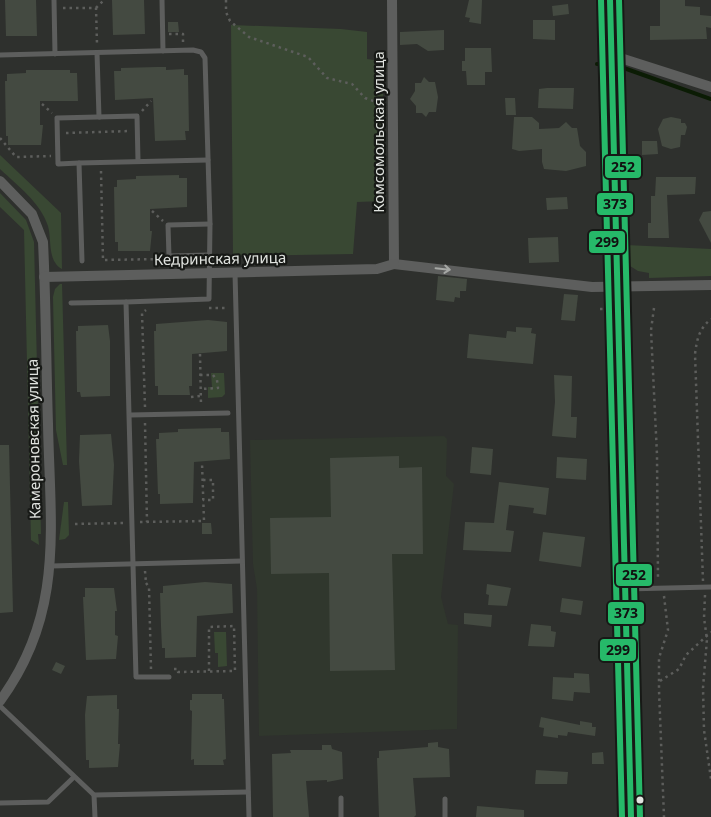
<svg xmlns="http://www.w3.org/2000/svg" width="711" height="817" font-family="'Noto Sans',sans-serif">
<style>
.built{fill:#30372d}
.green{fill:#394833}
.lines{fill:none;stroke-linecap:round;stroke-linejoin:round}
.stream{stroke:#0b1c04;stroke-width:4}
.building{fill:#444a41}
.path{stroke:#5d5e5c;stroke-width:2.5;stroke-dasharray:2.5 4;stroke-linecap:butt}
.lane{stroke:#5d5e5d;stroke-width:5}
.street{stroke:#5d5e5d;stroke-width:10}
.secondary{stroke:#676866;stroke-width:14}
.bus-1-casing{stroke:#171916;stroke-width:10}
.bus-2-casing{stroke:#171916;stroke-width:10}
.bus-3-casing{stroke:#171916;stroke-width:10}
.bus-1{stroke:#26b969;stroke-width:6}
.bus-2{stroke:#26b969;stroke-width:6}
.bus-3{stroke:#26b969;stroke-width:6}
.oneway{stroke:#a5a7a4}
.bus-dot{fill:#e0e3df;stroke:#171916;stroke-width:2}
.labels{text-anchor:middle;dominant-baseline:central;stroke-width:4.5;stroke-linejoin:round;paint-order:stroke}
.street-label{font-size:15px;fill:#e0e3df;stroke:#171916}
.line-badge{stroke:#171916;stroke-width:2}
.pale-badge-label{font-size:14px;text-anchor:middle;font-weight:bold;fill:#111}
</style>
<rect width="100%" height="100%" fill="#2e302d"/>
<path class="built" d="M 444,436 L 447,439 L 446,476 L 454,484 L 441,597 L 448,624 L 458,625 L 457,729 L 259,736 L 257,589 L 253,564 L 250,440 Z"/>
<g class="green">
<path d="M 231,25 L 341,29 L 367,32 L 367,59 L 381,61 L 385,126 L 383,201 L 357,202 L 353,254 L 233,256 Z"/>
<path d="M 0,155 L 61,213 L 62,269 C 47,261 52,240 48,226 C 40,202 18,186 0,169 Z"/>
<path d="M 0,193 L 26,220 L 34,242 L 41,534 L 38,534 L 39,545 L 31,540 L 24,230 L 0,207 Z"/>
<path d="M 626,245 L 711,249 L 711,276 L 649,278 L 649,273 L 638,271 L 627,264 Z"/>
<path d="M 60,284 L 62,284 L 67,465 L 63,465 L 56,430 L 53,297 L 55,289 Z"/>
<path d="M 211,373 L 224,373 L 225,394 L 222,397 L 208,398 L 208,387 L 212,387 Z"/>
<path d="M 64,502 L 68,502 L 69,535 L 65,539 L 59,540 Z"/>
<path d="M 214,632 L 226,632 L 227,666 L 218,667 L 218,653 L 215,653 Z"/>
</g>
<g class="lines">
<g class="stream">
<path d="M 597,64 L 602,64"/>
<path d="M 621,67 L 711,99"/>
</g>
</g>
<g class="building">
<path d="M 5,0 L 36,0 L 37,36 L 6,36 Z"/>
<path d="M 112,0 L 144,0 L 145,34 L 113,35 Z"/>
<path d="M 469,0 L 482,0 L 481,24 L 469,22 L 470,18 L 465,17 Z"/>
<path d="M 660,0 L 685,0 L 685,6 L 700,7 L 700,15 L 711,16 L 711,28 L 706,27 L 707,39 L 650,40 L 650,26 L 660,26 Z"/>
<path d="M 568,4 L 569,14 L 553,16 L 552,6 Z"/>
<path d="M 533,20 L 555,20 L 555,40 L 533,39 Z"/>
<path d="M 168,22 L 178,22 L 179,32 L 168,32 Z"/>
<path d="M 444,30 L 444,50 L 428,51 L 417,44 L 400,45 L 400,32 Z"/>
<path d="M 465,48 L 491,48 L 492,72 L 485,72 L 485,85 L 467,85 L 466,71 L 462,71 L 462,61 L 465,61 Z"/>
<path d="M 157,67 L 166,67 L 166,70 L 184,69 L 184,75 L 188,75 L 189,131 L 185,131 L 186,140 L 155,141 L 153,98 L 115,100 L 114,71 L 121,71 L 121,68 Z"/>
<path d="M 26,70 L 70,70 L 70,73 L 77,73 L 78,101 L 40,101 L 40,125 L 43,125 L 41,145 L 8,145 L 8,136 L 6,136 L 5,81 L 7,81 L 7,74 L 26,73 Z"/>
<path d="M 424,77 L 429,82 L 435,82 L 438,97 L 436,112 L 429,112 L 426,117 L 422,113 L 416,113 L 416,106 L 410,99 L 415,91 L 415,83 L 421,83 Z"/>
<path d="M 547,88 L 574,88 L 573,109 L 538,108 L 539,89 Z"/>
<path d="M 505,98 L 515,98 L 516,115 L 506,115 Z"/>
<path d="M 514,117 L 532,117 L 539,123 L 539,129 L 559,128 L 566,122 L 572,128 L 577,128 L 580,146 L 586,152 L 586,166 L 566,171 L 544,169 L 542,162 L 542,149 L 519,151 L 512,149 Z"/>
<path d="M 671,117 L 681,119 L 681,123 L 685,123 L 687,127 L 685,135 L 681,135 L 680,147 L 671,149 L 662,146 L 658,129 L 663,119 Z"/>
<path d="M 642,141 L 657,141 L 658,154 L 642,155 Z"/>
<path d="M 179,175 L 179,178 L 187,178 L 187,207 L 150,209 L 150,231 L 152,231 L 150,251 L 118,251 L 118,242 L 115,242 L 114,187 L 117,187 L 117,180 L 136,179 L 136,176 Z"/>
<path d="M 656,177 L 696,177 L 695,194 L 667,195 L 669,238 L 648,238 L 648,223 L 651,223 L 651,196 L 655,196 Z"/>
<path d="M 567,197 L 568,209 L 547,210 L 546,198 Z"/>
<path d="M 711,211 L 711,243 L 699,220 L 703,212 Z"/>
<path d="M 558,237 L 559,262 L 529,263 L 528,238 Z"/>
<path d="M 438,276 L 467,279 L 466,291 L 460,291 L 460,298 L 455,297 L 454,302 L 436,300 Z"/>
<path d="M 564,294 L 578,295 L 575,321 L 561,320 Z"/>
<path d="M 208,320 L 227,322 L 227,351 L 192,354 L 192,386 L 189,386 L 190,395 L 158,395 L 158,386 L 155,386 L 154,331 L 156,331 L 156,324 Z"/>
<path d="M 108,325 L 110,341 L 110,396 L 81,397 L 80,392 L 77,392 L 76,331 L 78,331 L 78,326 Z"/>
<path d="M 516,327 L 532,328 L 531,333 L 536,334 L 533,364 L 467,358 L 469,334 L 506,338 L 507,331 L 516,332 Z"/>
<path d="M 554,375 L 572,376 L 571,417 L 577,417 L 576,438 L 552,436 L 555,402 Z"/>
<path d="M 221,428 L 221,432 L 229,432 L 230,459 L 194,462 L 193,503 L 160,504 L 160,494 L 158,494 L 156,439 L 159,439 L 159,433 L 178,432 L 178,429 Z"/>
<path d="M 111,434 L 114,465 L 112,505 L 82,506 L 79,461 L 80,435 Z"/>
<path d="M 0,445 L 9,445 L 13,612 L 0,613 Z"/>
<path d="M 472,447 L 493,449 L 491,475 L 470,473 Z"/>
<path d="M 399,456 L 399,468 L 422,467 L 423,554 L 392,554 L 395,670 L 330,671 L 329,573 L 271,574 L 270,518 L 331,517 L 330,458 Z"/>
<path d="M 557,457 L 587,459 L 586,480 L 556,478 Z"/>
<path d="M 499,482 L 549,488 L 546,515 L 533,513 L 534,508 L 509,505 L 506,530 L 514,531 L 511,552 L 463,550 L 465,522 L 494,523 Z"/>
<path d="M 202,523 L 211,523 L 212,534 L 202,534 Z"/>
<path d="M 543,532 L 585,537 L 581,567 L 539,561 Z"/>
<path d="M 205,582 L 232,584 L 233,613 L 197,616 L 196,657 L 165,658 L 165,648 L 162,648 L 161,626 L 160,593 L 163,593 L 163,586 Z"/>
<path d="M 487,584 L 511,588 L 507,606 L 488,605 L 489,595 L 486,594 Z"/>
<path d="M 85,588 L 114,588 L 117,611 L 115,611 L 115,635 L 118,636 L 116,659 L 86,660 L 83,597 L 85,597 Z"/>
<path d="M 562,598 L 583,601 L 581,615 L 560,612 Z"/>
<path d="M 464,613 L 492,615 L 491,627 L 464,624 Z"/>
<path d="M 531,624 L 551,626 L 551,631 L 556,632 L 554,647 L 528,646 Z"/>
<path d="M 56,662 L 65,666 L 61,674 L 52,670 Z"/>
<path d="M 574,673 L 589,674 L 590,693 L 574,692 L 573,701 L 552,699 L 553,677 L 574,678 Z"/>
<path d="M 192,694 L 222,694 L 222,699 L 224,699 L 226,759 L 223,760 L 224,765 L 194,765 L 194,759 L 191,760 L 192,711 L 190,710 L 190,700 L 192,700 Z"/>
<path d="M 117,695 L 117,709 L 119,709 L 118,744 L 120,744 L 118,767 L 89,768 L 89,760 L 86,760 L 85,715 L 87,696 Z"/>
<path d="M 541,717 L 580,725 L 580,721 L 592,723 L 592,727 L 596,727 L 595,736 L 568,732 L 567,736 L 558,735 L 558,738 L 543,736 L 544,728 L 539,727 Z"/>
<path d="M 438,742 L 438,747 L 449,749 L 450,777 L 413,778 L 416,815 L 414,817 L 379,817 L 377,758 L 379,758 L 379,751 L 428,747 L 428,743 Z"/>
<path d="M 322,745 L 331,745 L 332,749 L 342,752 L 343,779 L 327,782 L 327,780 L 306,781 L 309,817 L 273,817 L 272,754 L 291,753 L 290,750 L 322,750 Z"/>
<path d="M 603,752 L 604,764 L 592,764 L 592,753 Z"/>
<path d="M 536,770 L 568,772 L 567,784 L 535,784 Z"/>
<path d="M 477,806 L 524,810 L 524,817 L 476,817 Z"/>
</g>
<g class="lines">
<g class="path">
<path d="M 226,0 L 226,12 L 230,21 L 249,37 L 308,57 L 327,78 L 352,84 L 365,98 L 382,104"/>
<path d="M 63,8 L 96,8 L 97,44"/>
<path d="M 96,8 L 104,0"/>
<path d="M 169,34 L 183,34 L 183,42"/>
<path d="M 42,104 L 52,113"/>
<path d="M 142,111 L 151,101"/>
<path d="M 66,133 L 131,131"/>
<path d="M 0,138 L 16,157 L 51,156"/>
<path d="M 101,171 L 103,260 L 161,259"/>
<path d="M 152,211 L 163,221"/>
<path d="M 209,308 L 228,308"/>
<path d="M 654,308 L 651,330 L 657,455 L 658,579"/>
<path d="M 600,309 L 607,309"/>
<path d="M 200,354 L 201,405"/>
<path d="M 200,375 L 213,375 L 217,380 L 218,388 L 200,389"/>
<path d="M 191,397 L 200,396"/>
<path d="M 145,407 L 142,313 L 146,310"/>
<path d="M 145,423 L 147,522"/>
<path d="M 203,480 L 213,480 L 213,500 L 203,500"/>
<path d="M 140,522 L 204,521 L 202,463"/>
<path d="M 75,524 L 125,523"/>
<path d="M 145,571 L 146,583"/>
<path d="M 703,581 L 695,354 C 697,339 699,329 711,319"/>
<path d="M 146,583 L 149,587 L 151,669"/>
<path d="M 705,595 L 704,618 L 707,639 L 703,688 L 704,730 L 711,779"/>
<path d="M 664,596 L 668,630 L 659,658 L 659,690 L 664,817"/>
<path d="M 174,669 L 178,669 L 178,672 L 235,671 L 234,626 L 209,627 L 209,671"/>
<path d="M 660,681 L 679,669 L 686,655 L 711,632"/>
</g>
<g class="lane">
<path d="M 54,0 L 55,54"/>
<path d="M 162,0 L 163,51"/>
<path d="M 97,53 L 99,117"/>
<path d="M 0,55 L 193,50 L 201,52 L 205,58 L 210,224 L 209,299 L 126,302 L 136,677 L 169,677"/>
<path d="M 79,163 L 58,164 L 57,118 L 137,116 L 138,161"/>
<path d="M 209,255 L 169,256 L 168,225 L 210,224"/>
<path d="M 82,261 L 79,163 L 208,160"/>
<path d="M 235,273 L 249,817"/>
<path d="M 71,303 L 126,302"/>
<path d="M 130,415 L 228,413"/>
<path d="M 51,566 L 242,561"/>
<path d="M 625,589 L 711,587"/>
<path d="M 0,706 L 94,795 L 248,792"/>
<path d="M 94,795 L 95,817"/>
<path d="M 341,798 L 341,817"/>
<path d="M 445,799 L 445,817"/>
<path d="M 0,803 L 48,802 L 74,777"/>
</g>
<g class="street">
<path d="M 392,0 L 394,264"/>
<path d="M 611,55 L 711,87"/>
<path d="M 0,181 L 32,214 L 43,242 C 46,302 46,363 48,424 C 50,527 65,613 0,701"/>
<path d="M 394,264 L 592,287 L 711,285"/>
<path d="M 44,277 L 377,269 L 394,264"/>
</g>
<path class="secondary" d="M 610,0 L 631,817"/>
<g class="bus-1-casing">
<path id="bus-1" d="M 610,0 L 631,817"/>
</g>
<g class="bus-2-casing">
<path id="bus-2" d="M 601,0 L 622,817"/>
</g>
<g class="bus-3-casing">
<path id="bus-3" d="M 619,0 L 640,817"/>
</g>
<use href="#bus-1" class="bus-1"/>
<use href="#bus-2" class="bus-2"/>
<use href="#bus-3" class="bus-3"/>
</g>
<defs><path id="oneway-shaft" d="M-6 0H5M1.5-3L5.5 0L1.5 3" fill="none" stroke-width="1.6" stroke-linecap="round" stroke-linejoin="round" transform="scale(1.25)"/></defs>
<use class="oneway" href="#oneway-shaft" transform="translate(443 269) rotate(6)"/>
<circle class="bus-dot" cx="640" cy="800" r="4.5"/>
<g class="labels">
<g class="street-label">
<text transform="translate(378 132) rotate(-90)">Комсомольская улица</text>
<text transform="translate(220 258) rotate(-1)">Кедринская улица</text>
<text transform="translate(33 439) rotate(-91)">Камероновская улица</text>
</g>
</g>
<g class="line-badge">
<rect x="604" y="155" width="38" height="24" rx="5" fill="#26b969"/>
<rect x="596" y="192" width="38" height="24" rx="5" fill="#26b969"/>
<rect x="588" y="230" width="38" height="24" rx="5" fill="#26b969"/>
<rect x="615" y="563" width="38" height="24" rx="5" fill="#26b969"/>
<rect x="607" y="601" width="38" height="24" rx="5" fill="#26b969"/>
<rect x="599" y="638" width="38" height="24" rx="5" fill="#26b969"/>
</g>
<g class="pale-badge-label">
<text x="623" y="172">252</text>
<text x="615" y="209">373</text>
<text x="607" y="247">299</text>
<text x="634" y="580">252</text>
<text x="626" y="618">373</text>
<text x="618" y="655">299</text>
</g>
</svg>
